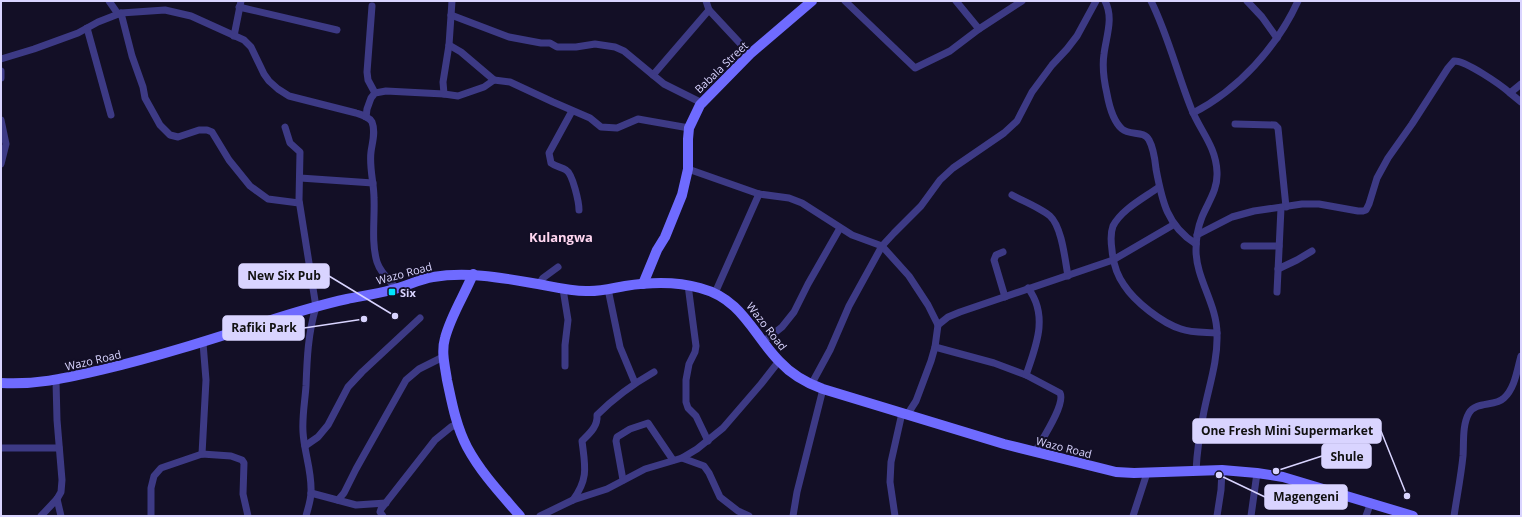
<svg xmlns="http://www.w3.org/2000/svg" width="1522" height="517" font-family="'Open Sans',sans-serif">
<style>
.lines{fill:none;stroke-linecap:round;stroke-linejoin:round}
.street{stroke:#3d3a85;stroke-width:7}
.secondary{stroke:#6f6bff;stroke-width:10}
.poi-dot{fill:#00e5ff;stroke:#130f26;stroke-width:1.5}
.labels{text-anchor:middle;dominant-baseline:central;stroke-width:4;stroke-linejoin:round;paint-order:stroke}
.street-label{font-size:11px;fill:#d9d4ff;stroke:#130f26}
.poi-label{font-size:11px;font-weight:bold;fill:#d9d4ff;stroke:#130f26;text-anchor:start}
.quarter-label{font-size:13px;font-weight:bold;fill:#ffd6f0;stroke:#130f26}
.leader{fill:none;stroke:#d9d4ff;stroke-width:1.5}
.callout-dot{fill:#d9d4ff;stroke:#130f26;stroke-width:1.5}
.callout{fill:#d9d4ff;stroke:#d9d4ff;stroke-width:1.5}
.callout-label{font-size:12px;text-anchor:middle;font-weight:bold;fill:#111}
</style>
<rect width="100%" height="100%" fill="#130f26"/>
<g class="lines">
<g class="street">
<path d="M 109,1 L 118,14"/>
<path d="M 706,1 L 709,10 L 750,54"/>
<path d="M 845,1 L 915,68 L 950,51 L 979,29"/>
<path d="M 956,1 L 979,29 L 1022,1"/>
<path d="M 1105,1 C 1114,18 1106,37 1104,54 C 1102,67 1104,81 1107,94 C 1109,105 1113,121 1122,129 C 1130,136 1144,130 1149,140 C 1154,149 1155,160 1156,169 C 1162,201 1167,226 1196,244"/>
<path d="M 1151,1 C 1168,35 1177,73 1191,108 C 1200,131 1216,146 1217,172 C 1218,190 1208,202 1202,217 C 1198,227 1196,239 1196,250 C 1196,279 1217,304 1217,334 C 1218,360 1209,386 1204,411 C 1200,431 1197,451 1196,471"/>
<path d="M 1247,1 L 1262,17 L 1277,38"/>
<path d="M 372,6 L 367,72 L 368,80 L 375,93"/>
<path d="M 239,7 L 337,30"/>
<path d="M 121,13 L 132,56 L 143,87 L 145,98 L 160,125 L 170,135 L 178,137 L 199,130 L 207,130 L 212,132 L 229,160 L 250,186 L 268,199 L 299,203"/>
<path d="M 451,15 L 509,37 L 541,43 L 550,43 L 557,47 L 576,47 L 595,44 L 615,47 L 624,51 L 653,75 L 709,10"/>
<path d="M 87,28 L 111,115"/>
<path d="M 234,36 L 241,1"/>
<path d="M 449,45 L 461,52 L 494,80"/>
<path d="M 1,59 L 34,49 L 78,33 L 98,22 L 121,13 L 165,10 L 191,16 L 244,40 L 251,47 L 264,74 L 269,81 L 278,89 L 289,96 L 356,113 C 362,115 369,117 372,122 C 376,132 372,143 371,152 C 369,167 374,183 374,198 C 375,218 371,242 377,262 C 380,272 389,280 397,289"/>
<path d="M 1,71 L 1,78"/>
<path d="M 653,75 L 664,84 L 702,103"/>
<path d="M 1510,93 L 1521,102"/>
<path d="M 444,94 L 443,82 L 449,45 L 452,1"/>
<path d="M 572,111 L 549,153 L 551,163 C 556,167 562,167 566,170 C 573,174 579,203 579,210"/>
<path d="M 1193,113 C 1238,90 1277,47 1298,1"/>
<path d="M 366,117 L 367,109 L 371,98 L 375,93 L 386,91 L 444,94 L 458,96 L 484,87 L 494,80 L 510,82 L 553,102 L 590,118 L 601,127 L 617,128 L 638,119 L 689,128"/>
<path d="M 1,120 L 6,144 L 1,164"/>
<path d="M 1235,124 L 1275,125 L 1278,128 L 1286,207"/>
<path d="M 285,127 L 290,143 L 300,152 L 299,200 L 316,307 C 308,333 307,359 306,386 C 305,401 302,416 303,432 C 304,452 312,471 311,492 C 311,500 308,508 306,516"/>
<path d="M 688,169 L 759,194 L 789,198 L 802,203 L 852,235 L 882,246 L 909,276 L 928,305 L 938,325"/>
<path d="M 300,178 L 373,183"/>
<path d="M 1159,187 C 1144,198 1122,209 1113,226 C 1110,234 1111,243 1112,250 C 1113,262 1117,275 1124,285 C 1135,302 1162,323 1181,329 C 1192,333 1206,332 1217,333"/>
<path d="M 1012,195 C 1023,201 1041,208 1050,216 C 1062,227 1065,260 1068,276"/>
<path d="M 1197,235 L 1232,217 L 1254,211 L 1302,204 L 1319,204 L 1358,211 L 1363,211 L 1366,210 L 1369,204 L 1377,178 L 1388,158 L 1412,124 L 1448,68 L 1454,61 C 1465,60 1501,85 1510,93 L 1521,84"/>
<path d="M 1244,246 L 1279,246"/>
<path d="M 1003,252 L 996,255 L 994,260 L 1005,297"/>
<path d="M 1278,269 L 1297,260 L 1312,251"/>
<path d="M 539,284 L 543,278 L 558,267"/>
<path d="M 688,285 L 696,346 L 695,352 L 689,364 L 686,380 L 686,402 L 688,408 L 696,416 L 708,441"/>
<path d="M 563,289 L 568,320 L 565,345 L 565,366"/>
<path d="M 608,289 L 620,347 L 635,383"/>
<path d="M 1277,292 L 1281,208"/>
<path d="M 715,293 L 759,194"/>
<path d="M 763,342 L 782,327 L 794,312 L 808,284 L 840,228"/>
<path d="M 935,347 L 994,363 L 1026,375 L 1060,393 C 1066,404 1041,441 1035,452"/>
<path d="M 1026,375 C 1036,346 1049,316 1028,288"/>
<path d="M 811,385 L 830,350 L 849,306 L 882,246 L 894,233 L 921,206 L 940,180 L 953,168 L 1004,133 L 1017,121 L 1032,92 L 1052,65 L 1067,49 L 1077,36 L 1096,1"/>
<path d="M 907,415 L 916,401 L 931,361 L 935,347 L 938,325 L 948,317 L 960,312 L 1113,260 L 1173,225"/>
<path d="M 305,446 L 318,437 L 328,425 L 348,387 L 362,372 L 420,318"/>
<path d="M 1,448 L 59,448"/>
<path d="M 202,454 L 206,380 L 203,343"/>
<path d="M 682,458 L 704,466 L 709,473 L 720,497 L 738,511 L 749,516"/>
<path d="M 623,480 L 616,441 L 617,437 L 630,429 L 648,423 L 650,426 L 673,460"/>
<path d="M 311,493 L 356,505 L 386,503"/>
<path d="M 57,499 L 61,516"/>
<path d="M 338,500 L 344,493 L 356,469 L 406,380 L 419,369 L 443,357"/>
<path d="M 573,500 C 589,478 585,466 582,441 C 590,433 598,426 597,415 C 614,398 633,384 654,372"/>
<path d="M 41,516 L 57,499 L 61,492 L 62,480 L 57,420 L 56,381"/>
<path d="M 151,516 L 151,488 L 154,476 L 161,468 L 202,454 L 231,456 L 242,460 L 244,463 L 243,494 L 248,516"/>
<path d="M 383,516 L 380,512 L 381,509 L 435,440 L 451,427 L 457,424"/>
<path d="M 540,516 L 573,500 L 607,489 L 645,469 L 682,458 L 697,449 L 723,428 L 761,384 L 779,361"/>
<path d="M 793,516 L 797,492 L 823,389"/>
<path d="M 895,516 L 890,482 L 891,462 L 902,413"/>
<path d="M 1133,516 L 1147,473"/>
<path d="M 1217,516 L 1221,490 L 1222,470"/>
<path d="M 1251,516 L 1257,473"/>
<path d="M 1366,516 L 1371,502"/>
<path d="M 1454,516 C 1457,496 1461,476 1463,456 C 1464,443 1462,425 1469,413 C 1476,401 1495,407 1504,398 C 1515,388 1517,370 1521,356"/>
</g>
<g class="secondary">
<path d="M 473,274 C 464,296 451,315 445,338 C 441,352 445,366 447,380 C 452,403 456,426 467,447 C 481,473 501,494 520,516"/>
<path d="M 643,284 L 657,250 L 665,237 L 682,195 L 688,169 L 688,139 L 689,128 L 700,105 L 750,54 L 812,1"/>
<path d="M 1,383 C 38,385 66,378 101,370 C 156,357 209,340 262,323 C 290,314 319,305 347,299 C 362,296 376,294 391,290 C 405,287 419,279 433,277 C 468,271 503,278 538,284 C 554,287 570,291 586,291 C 599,292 613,288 625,286 C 651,282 675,281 700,288 C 742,299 752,333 779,361 C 791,374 806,383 823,389 L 1004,444 L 1116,472 L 1134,473 L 1222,470 L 1257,473 L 1283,477 L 1413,516"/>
</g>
</g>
<rect class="poi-dot" x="388" y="288" width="8" height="8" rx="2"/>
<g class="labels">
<g class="street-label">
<text transform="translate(721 67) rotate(-44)">Babala Street</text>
<text transform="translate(404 273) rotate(-15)">Wazo Road</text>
<text transform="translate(767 326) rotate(52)">Wazo Road</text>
<text transform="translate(93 360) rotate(-13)">Wazo Road</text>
<text transform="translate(1064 447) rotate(14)">Wazo Road</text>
</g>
<g class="poi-label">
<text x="400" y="292">Six</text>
</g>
<g class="quarter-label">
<text x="561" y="237">Kulangwa</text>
</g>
</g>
<path class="leader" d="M395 316L329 276M364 319L304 328M1407 496L1381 431M1276 471L1322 456M1219 475L1265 497"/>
<g class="callout-dot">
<circle cx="395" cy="316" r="4"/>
<circle cx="364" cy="319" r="4"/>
<circle cx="1407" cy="496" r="4"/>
<circle cx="1276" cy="471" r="4"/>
<circle cx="1219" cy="475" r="4"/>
</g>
<g class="callout">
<rect x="239" y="264" width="90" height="24" rx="4"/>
<rect x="223" y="316" width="81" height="24" rx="4"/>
<rect x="1193" y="419" width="188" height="24" rx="4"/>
<rect x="1322" y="444" width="49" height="24" rx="4"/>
<rect x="1265" y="485" width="82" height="24" rx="4"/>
</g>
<g class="callout-label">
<text x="284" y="280">New Six Pub</text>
<text x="264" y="332">Rafiki Park</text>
<text x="1287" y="435">One Fresh Mini Supermarket</text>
<text x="1347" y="461">Shule</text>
<text x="1306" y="501">Magengeni</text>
</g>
<rect width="1522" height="517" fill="none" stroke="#d9d4ff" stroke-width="4"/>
</svg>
